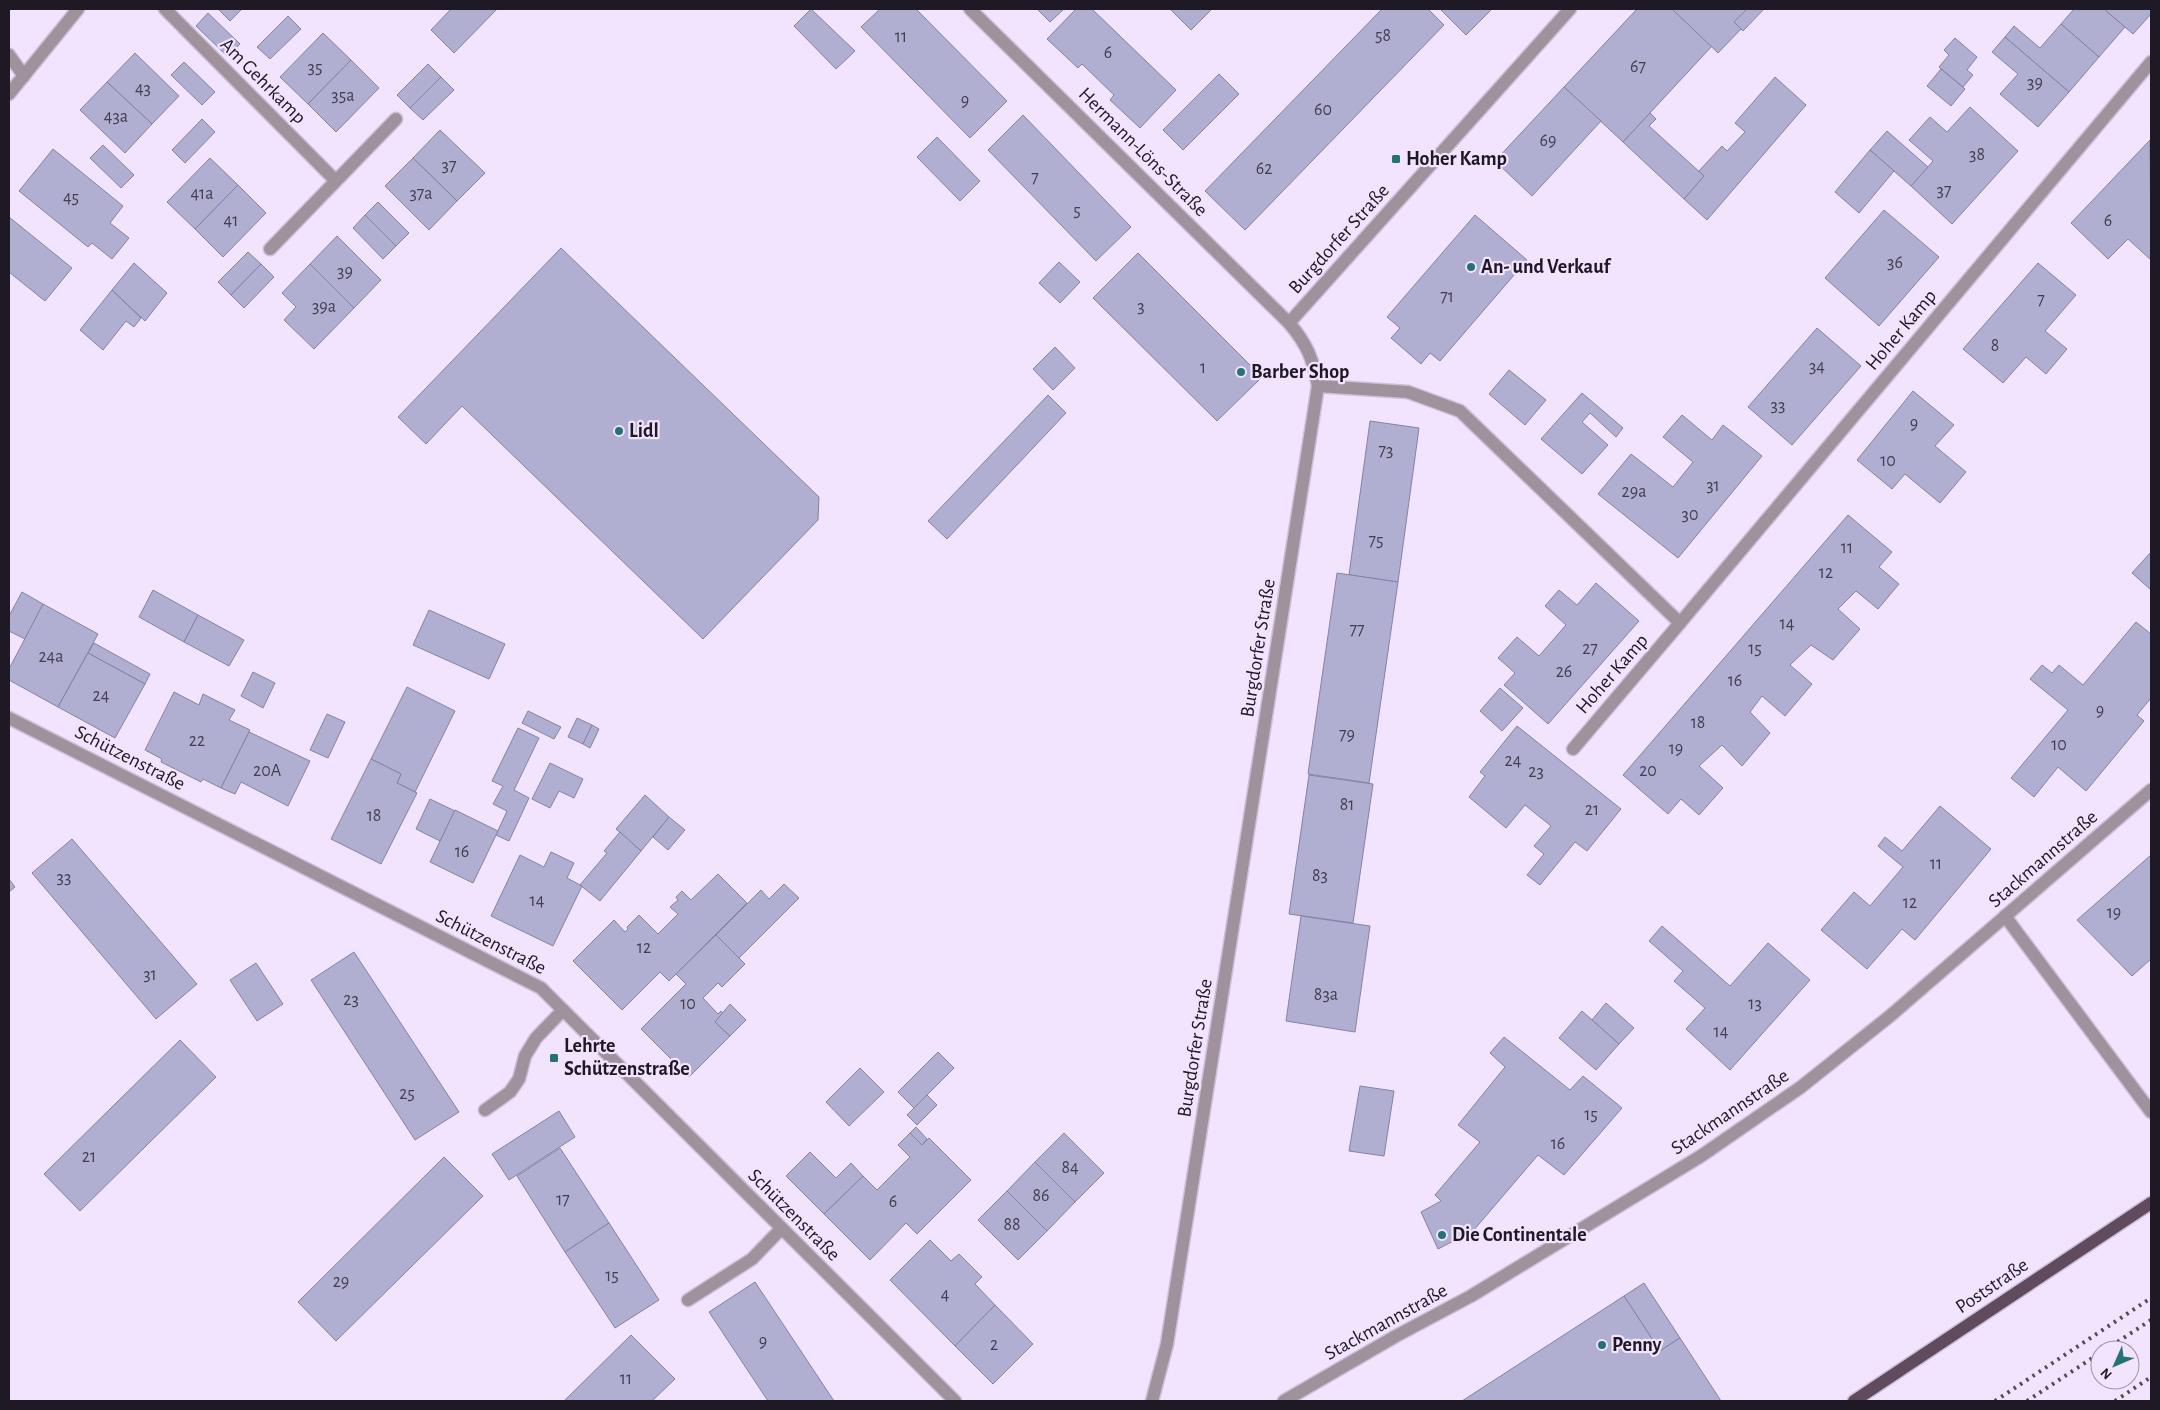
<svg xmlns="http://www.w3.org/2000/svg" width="2160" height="1410" font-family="'Alegreya Sans',sans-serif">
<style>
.building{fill:#b0afd2;stroke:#8483a4}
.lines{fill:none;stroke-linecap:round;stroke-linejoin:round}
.minor-casing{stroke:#ccbfd8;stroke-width:15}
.major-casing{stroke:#ccbfd8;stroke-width:15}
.minor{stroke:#9f929d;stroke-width:12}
.major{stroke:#604a5d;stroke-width:12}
.rail{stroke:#544c5c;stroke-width:4;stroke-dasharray:2.5 5;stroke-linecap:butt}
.poi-dot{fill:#267173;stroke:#f2e4ff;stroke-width:2}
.labels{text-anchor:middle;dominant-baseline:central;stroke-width:4.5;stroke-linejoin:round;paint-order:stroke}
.number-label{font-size:18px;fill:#433e50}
.street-label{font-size:20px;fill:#1f1925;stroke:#f2e4ff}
.poi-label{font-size:20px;font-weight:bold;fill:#1f1925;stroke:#f2e4ff;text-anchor:start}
</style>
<rect width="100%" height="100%" fill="#f2e4ff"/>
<g class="building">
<path d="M 218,9 L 242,9 L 230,21 Z"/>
<path d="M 451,9 L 497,9 L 454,53 L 431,30 Z"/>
<path d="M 811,9 L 855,51 L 836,69 L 794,26 Z"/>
<path d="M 880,9 L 916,9 L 1007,101 L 970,138 L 861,27 Z"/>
<path d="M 1037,9 L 1064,9 L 1050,22 Z"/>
<path d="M 1076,9 L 1092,9 L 1176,90 L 1140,128 L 1110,100 L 1114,95 L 1082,64 L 1078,68 L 1047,39 Z"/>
<path d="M 1170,9 L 1212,9 L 1191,30 Z"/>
<path d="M 1382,9 L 1428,9 L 1444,25 L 1245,230 L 1205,191 Z"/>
<path d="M 1440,9 L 1492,9 L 1466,35 Z"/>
<path d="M 1637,9 L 1672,9 L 1712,46 L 1623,142 L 1564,87 Z"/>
<path d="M 1672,9 L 1747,9 L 1734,22 L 1741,29 L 1718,53 Z"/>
<path d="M 1747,9 L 1764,9 L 1743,31 L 1734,22 Z"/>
<path d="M 2074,9 L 2104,9 L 2125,27 L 2099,57 L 2061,24 Z"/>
<path d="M 2104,9 L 2151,9 L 2151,14 L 2133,34 Z"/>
<path d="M 208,13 L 240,44 L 227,56 L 196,26 Z"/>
<path d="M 288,16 L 301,29 L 270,59 L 257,47 Z"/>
<path d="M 2061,24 L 2099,57 L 2069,92 L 2005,37 L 2014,26 L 2040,48 Z"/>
<path d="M 323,33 L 351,60 L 308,104 L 280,77 Z"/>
<path d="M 2005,37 L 2069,92 L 2038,127 L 2000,94 L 2018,74 L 1992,52 Z"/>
<path d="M 1955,38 L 1977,57 L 1967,70 L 1973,75 L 1963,87 L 1939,67 L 1949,55 L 1944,50 Z"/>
<path d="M 135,53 L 179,96 L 152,124 L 107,82 Z"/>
<path d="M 351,60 L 379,88 L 336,132 L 308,104 Z"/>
<path d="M 184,62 L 215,92 L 202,105 L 171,75 Z"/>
<path d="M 428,64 L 441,77 L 410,108 L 397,95 Z"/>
<path d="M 1941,69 L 1965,89 L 1951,106 L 1927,86 Z"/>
<path d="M 1219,74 L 1239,94 L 1183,150 L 1163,130 Z"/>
<path d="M 441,77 L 454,90 L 423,120 L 410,108 Z"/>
<path d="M 1775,77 L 1806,105 L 1707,220 L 1684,199 L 1704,176 L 1699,171 L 1722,146 L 1727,151 L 1745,132 L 1735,123 Z"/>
<path d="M 107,82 L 152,124 L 125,153 L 80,110 Z"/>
<path d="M 1564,87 L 1601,121 L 1532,196 L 1495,161 Z"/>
<path d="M 1970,107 L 2018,151 L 1952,224 L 1911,186 L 1933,161 L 1909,140 L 1930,117 L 1947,132 Z"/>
<path d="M 1650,113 L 1656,119 L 1649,126 L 1704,176 L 1684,199 L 1623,142 Z"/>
<path d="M 1023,115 L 1131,227 L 1096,261 L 988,150 Z"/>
<path d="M 202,119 L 215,132 L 185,163 L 172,150 Z"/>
<path d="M 440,130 L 485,173 L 457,201 L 413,158 Z"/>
<path d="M 1887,131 L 1928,167 L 1911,186 L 1870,150 Z"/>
<path d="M 937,137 L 980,181 L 960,201 L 917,157 Z"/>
<path d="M 2150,140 L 2151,260 L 2128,239 L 2108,259 L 2071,223 Z"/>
<path d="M 103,145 L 134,175 L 121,188 L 90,158 Z"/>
<path d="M 53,149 L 123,206 L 110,223 L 129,238 L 112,259 L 92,243 L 88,247 L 19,191 Z"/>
<path d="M 1870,150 L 1894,171 L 1859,213 L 1835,192 Z"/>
<path d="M 210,158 L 238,185 L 195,229 L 167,202 Z"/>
<path d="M 413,158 L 457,201 L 429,230 L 385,186 Z"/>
<path d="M 238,185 L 266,213 L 223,257 L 195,229 Z"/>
<path d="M 378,202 L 409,233 L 396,246 L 365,215 Z"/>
<path d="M 1884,210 L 1939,257 L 1879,326 L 1825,278 Z"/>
<path d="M 365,215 L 396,246 L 383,259 L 353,228 Z"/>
<path d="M 1475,215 L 1527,260 L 1440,361 L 1430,353 L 1421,364 L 1391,338 L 1400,328 L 1387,317 Z"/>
<path d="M 9,217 L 72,268 L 45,301 L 9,272 Z"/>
<path d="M 337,236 L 381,280 L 354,308 L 310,264 Z"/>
<path d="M 561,248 L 819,497 L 818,520 L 703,639 L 462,406 L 426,444 L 398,417 Z"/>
<path d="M 248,252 L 261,264 L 231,295 L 218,282 Z"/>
<path d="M 1138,253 L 1262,377 L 1217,421 L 1093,298 Z"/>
<path d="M 1059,262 L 1080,282 L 1060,303 L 1039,283 Z"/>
<path d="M 134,263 L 167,293 L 145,321 L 112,290 Z"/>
<path d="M 2038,263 L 2076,295 L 2045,331 L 2067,349 L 2046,374 L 2026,357 L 2003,383 L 1963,349 Z"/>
<path d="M 261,264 L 274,277 L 244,308 L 231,295 Z"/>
<path d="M 310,264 L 354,308 L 314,349 L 284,320 L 296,307 L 282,293 Z"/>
<path d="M 112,290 L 141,318 L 134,327 L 126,321 L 103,350 L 80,330 Z"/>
<path d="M 1817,328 L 1861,366 L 1792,445 L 1748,407 Z"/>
<path d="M 1055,347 L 1075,368 L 1053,390 L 1033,369 Z"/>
<path d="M 1509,370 L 1546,400 L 1525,425 L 1489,394 Z"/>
<path d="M 1913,391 L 1954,425 L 1935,446 L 1966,472 L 1940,503 L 1905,474 L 1892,489 L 1857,460 Z"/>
<path d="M 1582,393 L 1623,428 L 1616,437 L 1590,413 L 1582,422 L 1608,445 L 1582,474 L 1541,439 Z"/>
<path d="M 1048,395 L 1066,413 L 947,539 L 928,521 Z"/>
<path d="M 1682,415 L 1712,440 L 1723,425 L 1762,456 L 1678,558 L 1598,494 L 1631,454 L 1673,487 L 1693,462 L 1663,437 Z"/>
<path d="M 1370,421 L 1419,428 L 1398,582 L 1349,575 Z"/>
<path d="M 1848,515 L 1892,552 L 1879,567 L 1899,584 L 1878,609 L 1856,591 L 1838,609 L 1860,629 L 1833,660 L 1811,645 L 1790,665 L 1812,684 L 1785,716 L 1762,696 L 1750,712 L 1770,733 L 1742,766 L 1722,745 L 1699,766 L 1723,788 L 1699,815 L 1681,799 L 1668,814 L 1623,775 Z"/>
<path d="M 2151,552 L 2151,590 L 2132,573 Z"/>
<path d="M 1337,573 L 1398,582 L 1369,783 L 1308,774 Z"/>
<path d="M 1596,583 L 1639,621 L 1548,724 L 1504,685 L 1515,673 L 1498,658 L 1517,637 L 1539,656 L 1566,625 L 1545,606 L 1559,590 L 1577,605 Z"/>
<path d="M 153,590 L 198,615 L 184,642 L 139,617 Z"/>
<path d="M 22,592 L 43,604 L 25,639 L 9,631 L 9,616 Z"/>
<path d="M 43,604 L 98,634 L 58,707 L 9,680 L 9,669 Z"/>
<path d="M 429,610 L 505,644 L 489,679 L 413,645 Z"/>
<path d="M 198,615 L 244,640 L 229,666 L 184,642 Z"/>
<path d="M 2136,622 L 2151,634 L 2151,698 L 2137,715 L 2144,721 L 2086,791 L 2058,767 L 2034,797 L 2011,778 L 2068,710 L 2030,679 L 2042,665 L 2052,673 L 2059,665 L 2083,685 Z"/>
<path d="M 94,643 L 150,674 L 145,684 L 88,653 Z"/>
<path d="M 88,653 L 145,684 L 115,738 L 58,707 Z"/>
<path d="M 253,672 L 275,683 L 263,708 L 241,696 Z"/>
<path d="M 407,687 L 455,711 L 415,792 L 397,783 L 401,774 L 371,759 Z"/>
<path d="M 1500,688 L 1523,708 L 1502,731 L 1480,711 Z"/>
<path d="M 174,692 L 199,705 L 203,694 L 235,710 L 229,720 L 250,730 L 221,788 L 203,779 L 201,782 L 161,762 L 162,759 L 145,750 Z"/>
<path d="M 528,711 L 561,727 L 554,739 L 522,723 Z"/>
<path d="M 327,714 L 345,722 L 328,758 L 310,750 Z"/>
<path d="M 577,718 L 592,725 L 583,744 L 568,737 Z"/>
<path d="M 592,725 L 599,729 L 590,748 L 583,744 Z"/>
<path d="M 1517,726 L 1621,809 L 1587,851 L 1575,842 L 1540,885 L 1527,875 L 1544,854 L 1534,846 L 1551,826 L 1525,805 L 1506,828 L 1469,797 L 1485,776 L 1480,772 Z"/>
<path d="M 518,728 L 539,738 L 514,790 L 529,798 L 509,841 L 496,835 L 507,811 L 493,804 L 503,786 L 492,781 Z"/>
<path d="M 249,732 L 310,761 L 288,806 L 241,782 L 235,794 L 221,788 Z"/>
<path d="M 371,759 L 401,774 L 397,783 L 417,793 L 381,864 L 331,839 Z"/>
<path d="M 550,763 L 583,779 L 574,798 L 559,791 L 550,808 L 532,799 Z"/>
<path d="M 1309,775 L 1373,784 L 1353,923 L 1289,914 Z"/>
<path d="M 645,795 L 669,817 L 641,851 L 616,829 Z"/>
<path d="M 430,799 L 455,811 L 440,841 L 416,829 Z"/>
<path d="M 1940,806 L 1991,849 L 1915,940 L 1902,929 L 1867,969 L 1821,930 L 1854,892 L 1870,906 L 1903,867 L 1878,846 L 1885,837 L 1902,851 Z"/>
<path d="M 455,810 L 498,831 L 473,883 L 430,862 Z"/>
<path d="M 669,817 L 685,830 L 668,850 L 653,837 Z"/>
<path d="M 620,832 L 641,851 L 600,901 L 580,885 L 607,853 L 604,851 Z"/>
<path d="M 72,839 L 197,984 L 156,1019 L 32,873 Z"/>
<path d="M 551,852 L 574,863 L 567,878 L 582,886 L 553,946 L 491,916 L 520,855 L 544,867 Z"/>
<path d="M 2151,855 L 2151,959 L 2132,976 L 2077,920 Z"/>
<path d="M 718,874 L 747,903 L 669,981 L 660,972 L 622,1010 L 573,961 L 614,920 L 625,932 L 628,929 L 627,927 L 639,915 L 658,934 L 678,914 L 670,907 L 678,900 L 676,897 L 682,891 L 691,900 Z"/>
<path d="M 9,879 L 15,887 L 9,892 Z"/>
<path d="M 784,884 L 799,898 L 739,958 L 716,935 L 761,890 L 769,899 Z"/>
<path d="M 1301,916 L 1370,926 L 1355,1032 L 1286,1021 Z"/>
<path d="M 1662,926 L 1730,986 L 1768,943 L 1810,980 L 1730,1070 L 1686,1029 L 1705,1008 L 1674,981 L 1683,971 L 1649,941 Z"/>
<path d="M 716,935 L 745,964 L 722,987 L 718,983 L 703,998 L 718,1014 L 721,1011 L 723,1014 L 715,1022 L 730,1036 L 689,1077 L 641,1029 L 686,984 L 676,974 Z"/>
<path d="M 354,952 L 459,1112 L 415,1140 L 311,980 Z"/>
<path d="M 256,963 L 283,1004 L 257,1021 L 230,980 Z"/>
<path d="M 1606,1003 L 1634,1028 L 1619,1044 L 1592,1020 Z"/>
<path d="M 730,1004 L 746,1020 L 730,1036 L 715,1022 Z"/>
<path d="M 1582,1011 L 1619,1044 L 1596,1070 L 1559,1038 Z"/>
<path d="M 1504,1037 L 1570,1090 L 1583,1076 L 1622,1108 L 1564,1175 L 1538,1155 L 1473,1231 L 1438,1249 L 1421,1212 L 1441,1201 L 1435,1195 L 1480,1142 L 1458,1125 L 1505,1067 L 1490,1053 Z"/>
<path d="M 180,1040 L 216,1077 L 80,1211 L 44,1174 Z"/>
<path d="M 938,1052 L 954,1068 L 914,1108 L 898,1092 Z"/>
<path d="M 860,1068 L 884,1092 L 849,1126 L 826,1102 Z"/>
<path d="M 1360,1086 L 1394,1091 L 1384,1156 L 1349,1151 Z"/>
<path d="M 927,1095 L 937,1105 L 917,1125 L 907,1115 Z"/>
<path d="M 559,1111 L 575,1137 L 509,1180 L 492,1154 Z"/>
<path d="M 916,1127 L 927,1139 L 922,1145 L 910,1133 Z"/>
<path d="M 910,1133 L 922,1145 L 929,1138 L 971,1180 L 917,1234 L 906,1223 L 870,1260 L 824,1214 L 863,1176 L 877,1190 L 910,1157 L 898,1145 Z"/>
<path d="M 1064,1133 L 1104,1173 L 1075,1202 L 1035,1162 Z"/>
<path d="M 560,1148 L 609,1223 L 565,1252 L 517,1176 Z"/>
<path d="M 810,1152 L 836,1178 L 851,1163 L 863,1176 L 824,1214 L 786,1176 Z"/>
<path d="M 444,1157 L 483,1196 L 336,1341 L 298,1302 Z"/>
<path d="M 1035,1162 L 1075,1202 L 1047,1231 L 1007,1191 Z"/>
<path d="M 1007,1191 L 1047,1231 L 1018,1260 L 978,1220 Z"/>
<path d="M 609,1223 L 659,1300 L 615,1328 L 565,1252 Z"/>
<path d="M 930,1240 L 951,1261 L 959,1254 L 982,1277 L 975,1284 L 995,1305 L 955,1346 L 890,1280 Z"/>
<path d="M 755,1282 L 834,1401 L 768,1401 L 709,1312 Z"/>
<path d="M 1644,1283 L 1680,1338 L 1660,1351 L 1624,1296 Z"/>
<path d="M 1624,1296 L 1660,1351 L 1680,1338 L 1721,1401 L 1462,1401 Z"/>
<path d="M 995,1305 L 1033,1344 L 993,1384 L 955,1346 Z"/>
<path d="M 631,1335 L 675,1379 L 652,1401 L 564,1401 Z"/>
</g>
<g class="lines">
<g class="minor-casing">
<g id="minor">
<path d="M 165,9 L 335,180"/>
<path d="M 970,9 L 1289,323 C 1307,344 1313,359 1318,386 L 1167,1344 L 1152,1401"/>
<path d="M 9,55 L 24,76"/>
<path d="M 9,94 L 78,9"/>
<path d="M 270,249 L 396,119"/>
<path d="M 1289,323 L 1570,9"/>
<path d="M 1318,386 L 1408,392 L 1460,411 L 1680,623 L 2151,62"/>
<path d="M 9,718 L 541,988 L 955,1401"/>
<path d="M 1573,749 L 1680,623"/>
<path d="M 2005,916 L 2151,1112"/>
<path d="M 485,1110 L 510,1092 L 519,1079 L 525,1056 L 536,1038 L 563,1010"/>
<path d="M 688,1300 L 752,1259 L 781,1229"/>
<path d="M 1284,1401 L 1396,1336 L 1471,1296 L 1701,1156 L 1801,1087 L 1890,1016 L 2151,790"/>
</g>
</g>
<g class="major-casing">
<path id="major" d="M 1854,1401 L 2151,1203"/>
</g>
<use href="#minor" class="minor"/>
<use href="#major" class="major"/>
<g class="rail">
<path d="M 2105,1350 L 2151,1320"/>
<path d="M 1995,1401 L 2151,1298"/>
<path d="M 2027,1401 L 2100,1353"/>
<path d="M 2115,1401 L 2151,1377"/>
</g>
</g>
<g class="poi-dot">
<rect x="1391" y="154" width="10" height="10" rx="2.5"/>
<circle cx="1471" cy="267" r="5"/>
<circle cx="1241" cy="372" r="5"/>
<circle cx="619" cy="431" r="5"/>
<rect x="549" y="1053" width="10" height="10" rx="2.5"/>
<circle cx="1442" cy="1235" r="5"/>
<circle cx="1602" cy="1345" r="5"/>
</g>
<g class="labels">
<g class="number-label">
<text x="1383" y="36">58</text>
<text x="901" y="37">11</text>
<text x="1108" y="53">6</text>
<text x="1638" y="67">67</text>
<text x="315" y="68">35</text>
<text x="2035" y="83">39</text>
<text x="143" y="89">43</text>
<text x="343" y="96">35a</text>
<text x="965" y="101">9</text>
<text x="1323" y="110">60</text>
<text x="116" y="117">43a</text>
<text x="1548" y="141">69</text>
<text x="1977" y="155">38</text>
<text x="449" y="166">37</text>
<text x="1264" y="169">62</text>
<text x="1035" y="178">7</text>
<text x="1944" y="191">37</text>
<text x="202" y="194">41a</text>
<text x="421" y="194">37a</text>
<text x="71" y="198">45</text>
<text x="1077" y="211">5</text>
<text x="231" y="221">41</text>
<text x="2108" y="221">6</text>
<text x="1895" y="263">36</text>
<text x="345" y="272">39</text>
<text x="1447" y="297">71</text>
<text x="2041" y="300">7</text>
<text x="324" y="307">39a</text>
<text x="1141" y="307">3</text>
<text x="1995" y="346">8</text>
<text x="1817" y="367">34</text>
<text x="1203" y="368">1</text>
<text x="1778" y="406">33</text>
<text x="1914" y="424">9</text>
<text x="1386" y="451">73</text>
<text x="1888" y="461">10</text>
<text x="1713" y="486">31</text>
<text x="1634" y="492">29a</text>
<text x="1690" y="515">30</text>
<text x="1376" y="541">75</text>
<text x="1847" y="548">11</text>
<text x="1826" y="573">12</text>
<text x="1787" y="624">14</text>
<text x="1357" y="630">77</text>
<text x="1590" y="649">27</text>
<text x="1755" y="649">15</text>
<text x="51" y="657">24a</text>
<text x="1564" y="672">26</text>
<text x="1735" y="681">16</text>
<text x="101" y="696">24</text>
<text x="2100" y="711">9</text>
<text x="1698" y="723">18</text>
<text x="1347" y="735">79</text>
<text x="197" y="741">22</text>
<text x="2059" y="745">10</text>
<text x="1676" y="749">19</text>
<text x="1513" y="761">24</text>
<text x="267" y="771">20A</text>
<text x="1648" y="771">20</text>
<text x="1536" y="772">23</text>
<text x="1347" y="805">81</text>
<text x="1592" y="810">21</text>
<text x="374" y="816">18</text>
<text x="462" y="852">16</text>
<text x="1936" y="864">11</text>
<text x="1320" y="876">83</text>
<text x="64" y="878">33</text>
<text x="537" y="901">14</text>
<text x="1910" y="903">12</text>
<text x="2114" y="913">19</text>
<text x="644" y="948">12</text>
<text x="150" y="975">31</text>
<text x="1326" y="995">83a</text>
<text x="351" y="1000">23</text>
<text x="688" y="1004">10</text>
<text x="1755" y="1004">13</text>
<text x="1721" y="1032">14</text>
<text x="407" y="1094">25</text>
<text x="1591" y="1115">15</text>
<text x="1558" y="1144">16</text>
<text x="89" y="1157">21</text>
<text x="1070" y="1168">84</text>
<text x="1041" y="1196">86</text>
<text x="563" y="1200">17</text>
<text x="893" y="1202">6</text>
<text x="1012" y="1225">88</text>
<text x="612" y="1276">15</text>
<text x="341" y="1282">29</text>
<text x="945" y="1295">4</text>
<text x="763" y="1342">9</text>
<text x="994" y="1345">2</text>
<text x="626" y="1379">11</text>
</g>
<g class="street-label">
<text transform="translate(263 81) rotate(45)">Am Gehrkamp</text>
<text transform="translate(1143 152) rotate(45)">Hermann-Löns-Straße</text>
<text transform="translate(1339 239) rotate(-48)">Burgdorfer Straße</text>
<text transform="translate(1901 330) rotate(-50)">Hoher Kamp</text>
<text transform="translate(1258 648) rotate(-81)">Burgdorfer Straße</text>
<text transform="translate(1612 674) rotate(-49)">Hoher Kamp</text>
<text transform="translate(130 758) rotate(27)">Schützenstraße</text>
<text transform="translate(2043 859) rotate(-41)">Stackmannstraße</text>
<text transform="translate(491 942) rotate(27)">Schützenstraße</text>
<text transform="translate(1195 1048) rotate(-81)">Burgdorfer Straße</text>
<text transform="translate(1730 1112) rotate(-34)">Stackmannstraße</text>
<text transform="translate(794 1215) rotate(45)">Schützenstraße</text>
<text transform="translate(1992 1286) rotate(-34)">Poststraße</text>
<text transform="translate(1386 1322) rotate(-29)">Stackmannstraße</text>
</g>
<g class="poi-label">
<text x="1406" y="159">Hoher Kamp</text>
<text x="1481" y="267">An- und Verkauf</text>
<text x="1251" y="372">Barber Shop</text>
<text x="629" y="431">Lidl</text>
<text x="564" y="1046">Lehrte<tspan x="564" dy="23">Schützenstraße</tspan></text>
<text x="1452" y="1235">Die Continentale</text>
<text x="1612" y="1345">Penny</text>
</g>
</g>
<rect width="2160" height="1410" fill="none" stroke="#1f1925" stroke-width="20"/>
<g transform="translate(2115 1365) rotate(225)"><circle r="24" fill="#f2e4ff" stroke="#9e93a8"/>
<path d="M0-4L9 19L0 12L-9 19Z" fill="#267173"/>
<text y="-8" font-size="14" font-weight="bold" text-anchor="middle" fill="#1f1925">N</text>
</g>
</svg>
